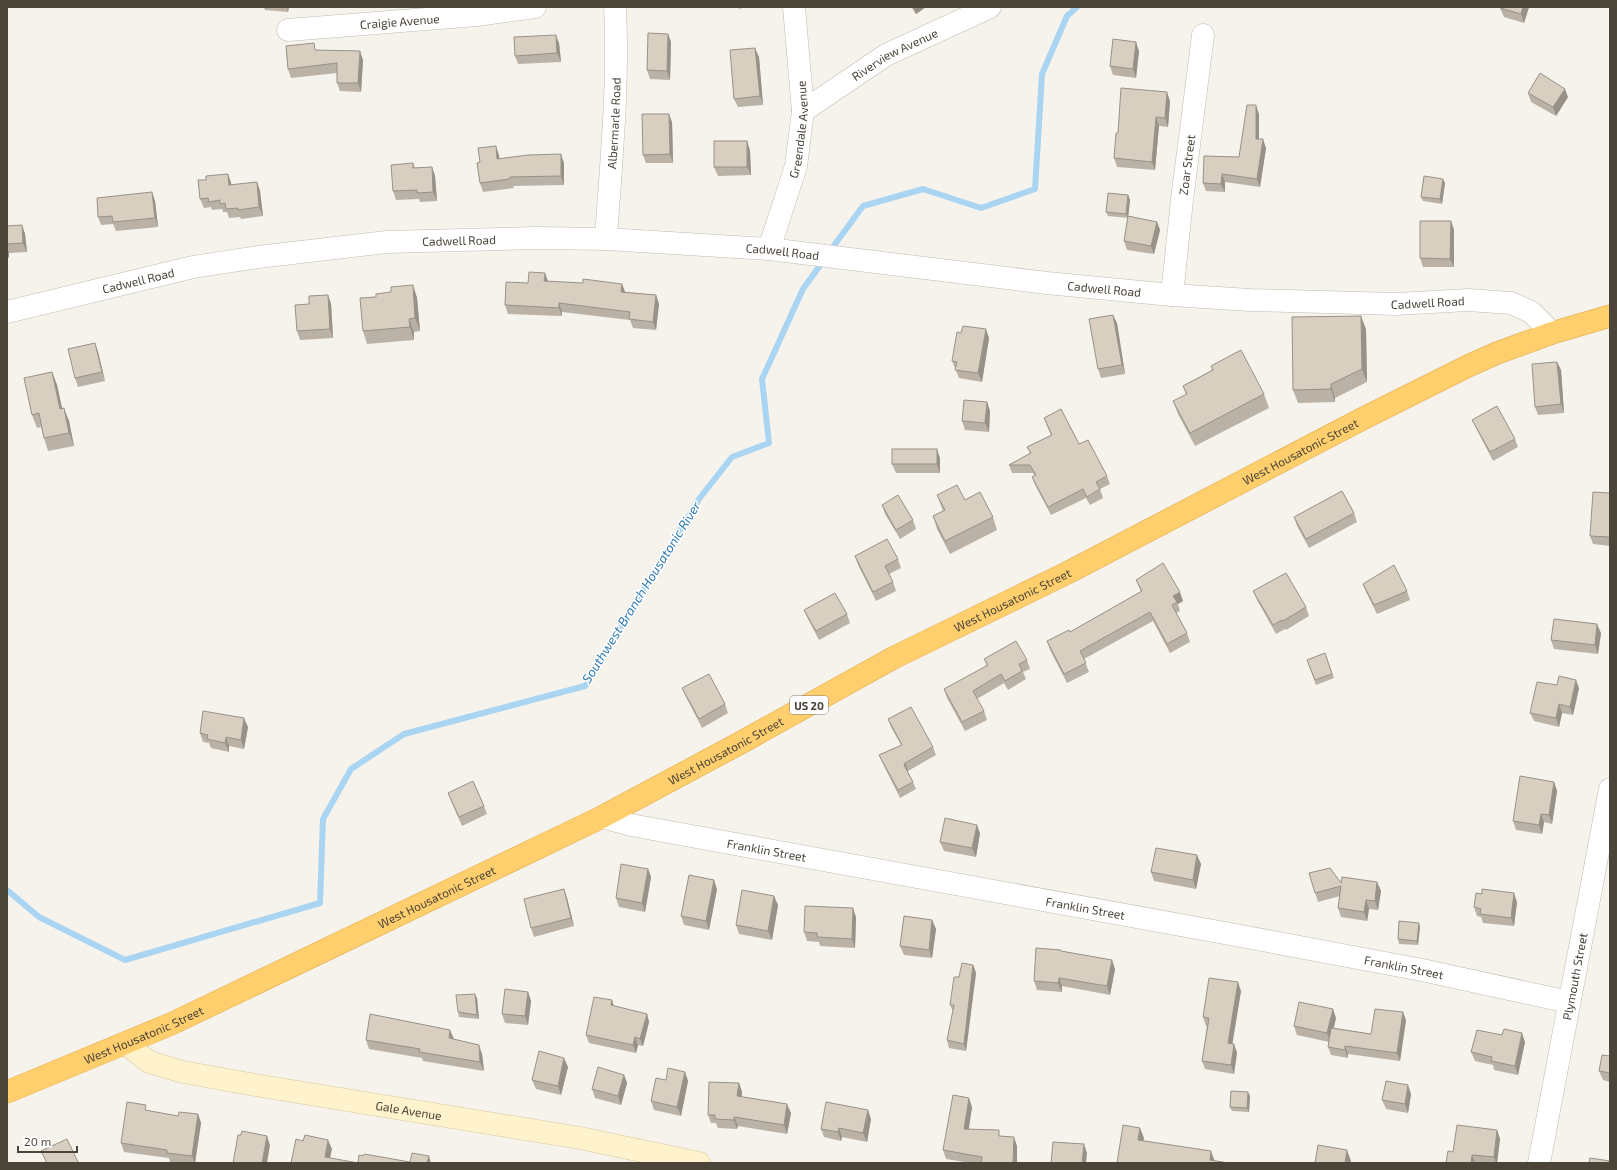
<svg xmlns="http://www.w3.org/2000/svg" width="1617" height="1170" font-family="'Exo 2',sans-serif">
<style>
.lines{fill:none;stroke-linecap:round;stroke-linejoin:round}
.stream{stroke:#a9d4f2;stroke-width:6}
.street-casing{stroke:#c2bbae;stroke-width:23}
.secondary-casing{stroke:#d6c79b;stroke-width:23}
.highway-casing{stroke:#e0a43c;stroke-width:23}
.street{stroke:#fff;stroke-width:22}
.secondary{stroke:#fff3cd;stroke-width:22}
.highway{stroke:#ffcf6e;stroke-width:22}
.wall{fill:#bab2a6}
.shaded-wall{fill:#979187}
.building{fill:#d8cfc1;stroke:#979187}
.labels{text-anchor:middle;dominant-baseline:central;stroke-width:3;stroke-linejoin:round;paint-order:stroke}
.shield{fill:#fff;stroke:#817c74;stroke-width:1}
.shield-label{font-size:11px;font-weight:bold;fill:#4b4439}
.street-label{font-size:12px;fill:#4b4439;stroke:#fff}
.water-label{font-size:13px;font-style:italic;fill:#2e7ab2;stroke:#fff}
</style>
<rect width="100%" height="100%" fill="#f6f3ec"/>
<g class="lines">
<g class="stream">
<path d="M 830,251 L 863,206 L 923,189 L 981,208 L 1035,189 L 1042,74 L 1067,16 L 1077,7"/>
<path d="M 7,890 L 39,917 L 125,960 L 320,903 L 323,819 L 351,769 L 404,734 L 585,686 L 699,499 L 732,457 L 769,443 L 762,379 L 803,289 L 824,260"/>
</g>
<g class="street-casing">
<g id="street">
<path id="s1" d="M 288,30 L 477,15 L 535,7"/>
<path id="s2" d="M 803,111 L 886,55 L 990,7"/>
<path id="s3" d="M 606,239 C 611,162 619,84 615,7"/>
<path id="s4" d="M 769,249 L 796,166 L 803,111 L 794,7"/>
<path id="s5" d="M 1172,295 L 1182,200 L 1203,35"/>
<path id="s6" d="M 7,312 L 193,267 L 258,257 L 387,242 L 537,238 L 606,239 L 769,249 L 1047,283 L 1172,295 L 1250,300 L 1396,304 L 1468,300 L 1511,303 L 1531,312 L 1552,333"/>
<path id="s7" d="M 602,817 L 631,825 L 1241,936 L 1422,970 L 1569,1002"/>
<path id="s8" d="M 1539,1163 L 1610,789"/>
</g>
</g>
<g class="secondary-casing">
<g id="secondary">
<path id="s9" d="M 125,1043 L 149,1062 L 183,1072 L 261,1086 L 580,1138 L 699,1163"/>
</g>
</g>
<g class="highway-casing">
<g id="highway">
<path id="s10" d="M 7,1092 L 171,1024 L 602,817 L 742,742 L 893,658 L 1067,573 L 1364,418 L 1468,366 L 1497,353 L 1552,333 L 1610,316"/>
</g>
</g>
<use href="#street" class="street"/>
<use href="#secondary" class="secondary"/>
<use href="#highway" class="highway"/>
</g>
<g class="wall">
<path d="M 264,7 L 289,7 L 288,12 L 265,10 Z"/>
<path d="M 738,7 L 745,7 L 739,9 Z"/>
<path d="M 911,7 L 926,7 L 916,14 Z"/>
<path d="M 1501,7 L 1529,7 L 1524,23 L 1504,17 L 1500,8 Z"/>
<path d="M 668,34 L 671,42 L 670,80 L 650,79 L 647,70 Z"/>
<path d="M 559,43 L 561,62 L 518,64 L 515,56 Z"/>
<path d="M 317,50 L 363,60 L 361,92 L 340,91 L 337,83 L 337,73 L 291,78 L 288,69 Z"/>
<path d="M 1139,51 L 1136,78 L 1113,75 L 1110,66 Z"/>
<path d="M 759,57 L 763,105 L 738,107 L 734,99 Z"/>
<path d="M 1528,93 L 1568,97 L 1556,116 L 1531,102 Z"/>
<path d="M 1170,101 L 1168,127 L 1159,126 L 1155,170 L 1117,167 L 1114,158 L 1118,133 Z"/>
<path d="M 1259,114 L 1259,139 L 1266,148 L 1260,187 L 1225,182 L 1225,192 L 1206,191 L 1203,183 L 1239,157 Z"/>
<path d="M 672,122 L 673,163 L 646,163 L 643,155 Z"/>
<path d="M 750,150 L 751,175 L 718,176 L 714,167 Z"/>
<path d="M 499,155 L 499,158 L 564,163 L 564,185 L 513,186 L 514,188 L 483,192 L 480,183 L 480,162 Z"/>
<path d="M 413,163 L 415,168 L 432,167 L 435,176 L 437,201 L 420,202 L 419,199 L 396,200 L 393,191 Z"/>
<path d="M 228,174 L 232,185 L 257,182 L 260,191 L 263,216 L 241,219 L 240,217 L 229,218 L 227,212 L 223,212 L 222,209 L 212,210 L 211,207 L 204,208 L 200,199 L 206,180 Z"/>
<path d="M 1445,183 L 1442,204 L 1423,201 L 1421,197 Z"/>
<path d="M 1128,195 L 1130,200 L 1128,216 L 1157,222 L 1160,230 L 1154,254 L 1127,250 L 1124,241 L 1128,218 L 1108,216 L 1106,212 Z"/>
<path d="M 155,201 L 158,227 L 116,231 L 113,224 L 101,225 L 98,217 Z"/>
<path d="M 1451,221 L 1454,230 L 1454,267 L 1423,267 L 1420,258 Z"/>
<path d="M 22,225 L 25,234 L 27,252 L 9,253 L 9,258 L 7,258 L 7,226 Z"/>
<path d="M 548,282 L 583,283 L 622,284 L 625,292 L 656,295 L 659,304 L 656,330 L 633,328 L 630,320 L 562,312 L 562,316 L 508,314 L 505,305 L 528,283 Z"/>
<path d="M 413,285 L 417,298 L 420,331 L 414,332 L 414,340 L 367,344 L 363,331 L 376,297 Z"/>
<path d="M 328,295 L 331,304 L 333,338 L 300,340 L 297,331 Z"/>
<path d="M 1117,323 L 1125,374 L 1101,378 L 1098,369 Z"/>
<path d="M 1366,329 L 1367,382 L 1335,398 L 1335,402 L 1298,403 L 1293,390 Z"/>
<path d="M 989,338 L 982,382 L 959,378 L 952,361 Z"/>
<path d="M 95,343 L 98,352 L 105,381 L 78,387 L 75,378 Z"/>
<path d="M 1557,362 L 1561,370 L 1564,413 L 1538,415 L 1535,407 Z"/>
<path d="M 1211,366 L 1264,394 L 1269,408 L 1195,446 L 1178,414 L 1173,401 L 1186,395 L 1183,386 L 1212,370 Z"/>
<path d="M 52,372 L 57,385 L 62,408 L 69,421 L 74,446 L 48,451 L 44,438 L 41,427 L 37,428 L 32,415 Z"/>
<path d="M 987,402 L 990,411 L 989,432 L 965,430 L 962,421 Z"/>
<path d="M 1044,418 L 1079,444 L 1107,476 L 1110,484 L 1100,489 L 1103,498 L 1090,505 L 1086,498 L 1051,515 L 1035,485 L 1032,477 L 1035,476 L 1033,473 L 1012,473 L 1009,465 L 1030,453 L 1027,447 L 1051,435 L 1047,426 Z"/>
<path d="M 1472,420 L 1515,439 L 1518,447 L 1493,461 L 1476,428 Z"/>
<path d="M 940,458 L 940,473 L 896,473 L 892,464 Z"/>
<path d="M 1610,493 L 1610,546 L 1593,544 L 1590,536 Z"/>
<path d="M 937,495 L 993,517 L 997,530 L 950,554 L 937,529 L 933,516 L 943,511 Z"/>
<path d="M 882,505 L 913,520 L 916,529 L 900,539 L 885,514 Z"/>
<path d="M 1354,513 L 1357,522 L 1309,548 L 1297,526 L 1294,517 Z"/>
<path d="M 855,556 L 898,559 L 901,568 L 889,574 L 893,582 L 896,591 L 876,601 L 858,565 Z"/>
<path d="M 1136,580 L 1183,601 L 1178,604 L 1180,611 L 1176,613 L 1187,633 L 1190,642 L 1170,653 L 1153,621 L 1084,659 L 1089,672 L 1067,683 L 1050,650 L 1047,641 L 1070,632 L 1141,592 Z"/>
<path d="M 1363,584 L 1407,591 L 1410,600 L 1377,614 L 1366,592 Z"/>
<path d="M 1253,591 L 1306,607 L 1309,616 L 1286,630 L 1285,629 L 1276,634 L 1257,600 Z"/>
<path d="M 804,610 L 847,614 L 850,623 L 819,640 L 808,619 Z"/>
<path d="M 1601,633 L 1598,654 L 1554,649 L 1551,640 Z"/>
<path d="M 1325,653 L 1334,678 L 1316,685 L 1307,660 Z"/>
<path d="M 984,659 L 1027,660 L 1030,669 L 1023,672 L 1026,679 L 1008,690 L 1004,683 L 977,699 L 984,711 L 987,720 L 965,731 L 947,698 L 944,689 L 987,666 Z"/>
<path d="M 1557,685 L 1579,688 L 1573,715 L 1562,713 L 1559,727 L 1534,721 L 1530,713 Z"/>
<path d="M 682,688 L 725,704 L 728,713 L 702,728 L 686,697 Z"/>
<path d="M 888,719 L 933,747 L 936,755 L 908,771 L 907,771 L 913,782 L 916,789 L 900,798 L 882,762 L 879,755 L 901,745 L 891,727 Z"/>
<path d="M 248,727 L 244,749 L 229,746 L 229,752 L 211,748 L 209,743 L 203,742 L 200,733 Z"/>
<path d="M 1554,782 L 1557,791 L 1552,824 L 1544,822 L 1542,834 L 1516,830 L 1513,821 Z"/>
<path d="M 448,793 L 484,806 L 487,814 L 462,826 L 451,801 Z"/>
<path d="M 980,833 L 976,857 L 944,851 L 940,842 Z"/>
<path d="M 1201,864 L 1196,889 L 1154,881 L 1151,872 Z"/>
<path d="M 648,869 L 651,877 L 645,912 L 619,907 L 616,898 Z"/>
<path d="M 1309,873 L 1341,883 L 1377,882 L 1381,891 L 1378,910 L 1369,909 L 1367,921 L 1341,917 L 1338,908 L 1340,896 L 1318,902 Z"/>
<path d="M 717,889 L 709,930 L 684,925 L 681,916 Z"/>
<path d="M 567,898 L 574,926 L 534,937 L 531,928 Z"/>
<path d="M 1517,902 L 1514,926 L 1483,923 L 1481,917 L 1477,916 L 1474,907 Z"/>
<path d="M 778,905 L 772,940 L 739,934 L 736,925 Z"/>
<path d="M 856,917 L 855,948 L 820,946 L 819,942 L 807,941 L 804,932 Z"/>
<path d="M 932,920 L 936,929 L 932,958 L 904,955 L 900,946 Z"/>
<path d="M 1420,927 L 1418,945 L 1399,944 L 1398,939 Z"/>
<path d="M 1061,951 L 1115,969 L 1110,995 L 1062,986 L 1062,992 L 1037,990 L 1034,981 Z"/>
<path d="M 973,965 L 976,973 L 966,1051 L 949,1048 L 947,1040 L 953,1011 L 950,1005 L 959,977 Z"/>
<path d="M 1241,991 L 1232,1044 L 1234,1044 L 1237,1053 L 1234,1074 L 1205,1069 L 1202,1061 L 1207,1026 L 1206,1026 L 1203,1017 Z"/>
<path d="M 528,992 L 531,1001 L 528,1025 L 505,1023 L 502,1014 Z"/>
<path d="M 477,998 L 479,1019 L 459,1017 L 458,1012 Z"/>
<path d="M 612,1000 L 614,1006 L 647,1014 L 649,1022 L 643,1046 L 638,1045 L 636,1053 L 589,1043 L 586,1035 Z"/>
<path d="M 1336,1018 L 1334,1028 L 1371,1034 L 1406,1020 L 1400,1061 L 1348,1054 L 1348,1058 L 1331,1055 L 1328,1047 L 1329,1042 L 1297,1035 L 1294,1026 Z"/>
<path d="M 454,1039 L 482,1054 L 484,1071 L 423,1061 L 422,1058 L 369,1049 L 366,1040 Z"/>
<path d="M 1525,1042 L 1518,1075 L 1494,1070 L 1493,1065 L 1475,1061 L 1471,1052 Z"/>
<path d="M 1610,1054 L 1610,1082 L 1603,1080 L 1599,1071 L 1610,1056 Z"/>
<path d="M 568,1067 L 561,1095 L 536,1089 L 532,1080 Z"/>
<path d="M 685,1072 L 688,1081 L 681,1116 L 654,1110 L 651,1101 L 666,1080 Z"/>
<path d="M 624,1075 L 627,1083 L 621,1105 L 595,1098 L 592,1089 Z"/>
<path d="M 739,1083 L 742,1092 L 742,1097 L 791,1113 L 787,1134 L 738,1126 L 737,1129 L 718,1128 L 716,1123 L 711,1123 L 708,1115 Z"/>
<path d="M 1411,1094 L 1408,1113 L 1386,1109 L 1382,1100 Z"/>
<path d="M 1250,1096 L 1249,1112 L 1232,1111 L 1230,1107 Z"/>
<path d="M 972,1107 L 969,1129 L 1001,1136 L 1017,1146 L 1017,1163 L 971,1163 L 946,1159 L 943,1150 Z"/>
<path d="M 148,1111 L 178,1116 L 198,1114 L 201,1123 L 195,1163 L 181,1163 L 170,1162 L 169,1158 L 124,1152 L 121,1143 Z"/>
<path d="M 871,1119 L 867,1142 L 842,1137 L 841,1141 L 824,1137 L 821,1129 Z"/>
<path d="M 1497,1130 L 1500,1139 L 1497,1163 L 1446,1163 L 1453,1152 Z"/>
</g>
<g class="shaded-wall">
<path d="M 287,7 L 289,7 L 288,12 Z"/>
<path d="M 913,7 L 926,7 L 916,14 Z"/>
<path d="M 1523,7 L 1529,7 L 1524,23 L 1521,14 Z"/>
<path d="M 668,34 L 671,42 L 670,80 L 667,71 Z"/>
<path d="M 556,35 L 559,43 L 561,62 L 557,53 Z"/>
<path d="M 1136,42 L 1139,51 L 1136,78 L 1133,69 Z"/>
<path d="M 755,48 L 759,57 L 763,105 L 760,96 Z"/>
<path d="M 360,51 L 363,60 L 361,92 L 358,83 Z"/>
<path d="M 1565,89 L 1568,97 L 1556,116 L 1553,107 Z"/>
<path d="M 1167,92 L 1170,101 L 1168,127 L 1165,118 Z"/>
<path d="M 1256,105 L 1259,114 L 1259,147 L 1256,139 Z"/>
<path d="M 669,114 L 672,122 L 673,163 L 670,154 Z"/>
<path d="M 1156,117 L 1159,126 L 1155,170 L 1152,162 Z"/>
<path d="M 1263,139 L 1266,148 L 1260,187 L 1257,179 Z"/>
<path d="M 747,141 L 750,150 L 751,175 L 747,167 Z"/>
<path d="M 496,146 L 499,155 L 501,168 L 497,159 Z"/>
<path d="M 561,154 L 564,163 L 564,185 L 561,176 Z"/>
<path d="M 432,167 L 435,176 L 437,201 L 433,192 Z"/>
<path d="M 228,174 L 231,183 L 232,194 L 229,185 Z"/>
<path d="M 1222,174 L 1225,182 L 1225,192 L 1221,184 Z"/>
<path d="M 1443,179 L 1445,183 L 1442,204 L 1440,199 Z"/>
<path d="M 257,182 L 260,191 L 263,216 L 259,207 Z"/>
<path d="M 152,192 L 155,201 L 158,227 L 155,218 Z"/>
<path d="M 1128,195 L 1130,200 L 1128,218 L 1126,214 Z"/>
<path d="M 1451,221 L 1454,230 L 1454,267 L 1450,259 Z"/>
<path d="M 1157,222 L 1160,230 L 1154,254 L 1151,246 Z"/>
<path d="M 22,225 L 25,234 L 27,252 L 23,243 Z"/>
<path d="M 7,247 L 9,253 L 9,258 L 7,251 Z"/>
<path d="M 545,273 L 548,281 L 544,281 Z"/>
<path d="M 622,284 L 625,292 L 621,292 Z"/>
<path d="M 413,285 L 417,298 L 420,331 L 415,318 Z"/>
<path d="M 328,295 L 331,304 L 333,338 L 330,329 Z"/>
<path d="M 656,295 L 659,304 L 656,330 L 653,322 Z"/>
<path d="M 559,303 L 562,312 L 562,316 L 559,308 Z"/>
<path d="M 1113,315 L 1117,323 L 1125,374 L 1122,365 Z"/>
<path d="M 1361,316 L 1366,329 L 1367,382 L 1362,369 Z"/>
<path d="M 409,319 L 414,332 L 414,340 L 410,327 Z"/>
<path d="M 986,329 L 989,338 L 982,382 L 978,373 Z"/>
<path d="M 95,343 L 98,352 L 105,381 L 102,372 Z"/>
<path d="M 1557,362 L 1561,370 L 1564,413 L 1561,404 Z"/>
<path d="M 52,372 L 57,385 L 65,422 L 60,409 Z"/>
<path d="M 1331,384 L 1335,398 L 1335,402 L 1331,389 Z"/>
<path d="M 987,402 L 990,411 L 989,432 L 985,423 Z"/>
<path d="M 64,408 L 69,421 L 74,446 L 69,433 Z"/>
<path d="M 937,449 L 940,458 L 940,473 L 937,464 Z"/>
<path d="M 1180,592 L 1183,601 L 1178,604 L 1173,596 Z"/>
<path d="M 1597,624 L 1601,633 L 1598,654 L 1595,645 Z"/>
<path d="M 1576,680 L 1579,688 L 1573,715 L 1570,707 Z"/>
<path d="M 1559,704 L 1562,713 L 1559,727 L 1556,718 Z"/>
<path d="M 244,718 L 248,727 L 244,749 L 241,740 Z"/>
<path d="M 226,737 L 229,746 L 229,752 L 225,743 Z"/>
<path d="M 905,763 L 908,771 L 907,773 L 904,765 Z"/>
<path d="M 1554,782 L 1557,791 L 1552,824 L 1549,815 Z"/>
<path d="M 1541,814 L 1544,822 L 1542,834 L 1539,825 Z"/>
<path d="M 977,825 L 980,833 L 976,857 L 972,848 Z"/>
<path d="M 1197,855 L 1201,864 L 1196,889 L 1193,880 Z"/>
<path d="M 648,869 L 651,877 L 645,912 L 642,903 Z"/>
<path d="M 714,880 L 717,889 L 709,930 L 706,921 Z"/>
<path d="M 1377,882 L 1381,891 L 1378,910 L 1375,901 Z"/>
<path d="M 564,889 L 567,898 L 574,926 L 571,918 Z"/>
<path d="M 1514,893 L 1517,902 L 1514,926 L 1511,918 Z"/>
<path d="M 774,896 L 778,905 L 772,940 L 768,931 Z"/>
<path d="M 1366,900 L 1369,909 L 1367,921 L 1364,912 Z"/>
<path d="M 853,908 L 856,917 L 855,948 L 852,939 Z"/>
<path d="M 932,920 L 936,929 L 932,958 L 929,950 Z"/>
<path d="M 1419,923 L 1420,927 L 1418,945 L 1417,941 Z"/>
<path d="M 1112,960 L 1115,969 L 1110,995 L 1107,986 Z"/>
<path d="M 973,965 L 976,973 L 966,1051 L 964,1044 Z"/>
<path d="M 1059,978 L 1062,986 L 1062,992 L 1058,983 Z"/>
<path d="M 1238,982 L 1241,991 L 1231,1052 L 1228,1043 Z"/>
<path d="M 528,992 L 531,1001 L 528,1025 L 525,1016 Z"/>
<path d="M 475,994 L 477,998 L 479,1019 L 477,1015 Z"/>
<path d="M 612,1000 L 614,1008 L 611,1005 Z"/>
<path d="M 1333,1009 L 1336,1018 L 1330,1042 L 1327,1033 Z"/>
<path d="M 1403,1012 L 1406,1020 L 1400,1061 L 1397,1053 Z"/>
<path d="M 647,1014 L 649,1022 L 643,1046 L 640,1039 Z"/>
<path d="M 450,1030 L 454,1039 L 449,1038 Z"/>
<path d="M 1522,1033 L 1525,1042 L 1518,1075 L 1515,1066 Z"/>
<path d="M 635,1037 L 638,1045 L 636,1053 L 633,1045 Z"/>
<path d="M 1234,1044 L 1237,1053 L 1234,1074 L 1231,1065 Z"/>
<path d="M 479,1045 L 482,1054 L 484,1071 L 480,1062 Z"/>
<path d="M 1345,1046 L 1348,1054 L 1348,1058 L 1345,1050 Z"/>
<path d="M 564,1058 L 568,1067 L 561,1095 L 558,1086 Z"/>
<path d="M 685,1072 L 688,1081 L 681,1116 L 677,1107 Z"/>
<path d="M 624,1075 L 627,1083 L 621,1105 L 618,1096 Z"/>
<path d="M 739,1083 L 742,1092 L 740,1105 L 737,1096 Z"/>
<path d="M 1408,1085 L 1411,1094 L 1408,1113 L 1405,1104 Z"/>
<path d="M 1248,1092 L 1250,1096 L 1249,1112 L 1247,1108 Z"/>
<path d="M 969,1098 L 972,1107 L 967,1138 L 964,1129 Z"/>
<path d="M 787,1104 L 791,1113 L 787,1134 L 784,1125 Z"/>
<path d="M 868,1110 L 871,1119 L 867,1142 L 863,1133 Z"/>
<path d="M 198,1114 L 201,1123 L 195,1163 L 192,1156 Z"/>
<path d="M 734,1117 L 738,1126 L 737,1129 L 734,1120 Z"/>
<path d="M 839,1128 L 842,1137 L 841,1141 L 838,1132 Z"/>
<path d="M 1140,1128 L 1144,1138 L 1142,1150 L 1138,1140 Z"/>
<path d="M 1497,1130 L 1500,1139 L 1497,1163 L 1496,1163 L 1494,1157 Z"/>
<path d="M 267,1136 L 270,1145 L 267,1163 L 262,1163 Z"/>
<path d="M 1014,1137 L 1017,1146 L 1017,1163 L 1013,1163 Z"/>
<path d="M 328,1140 L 332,1149 L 329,1163 L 325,1157 Z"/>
<path d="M 1084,1144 L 1087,1153 L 1086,1163 L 1082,1163 Z"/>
<path d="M 1347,1150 L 1351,1161 L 1350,1163 L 1345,1163 Z"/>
<path d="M 1211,1151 L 1215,1162 L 1210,1160 Z"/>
<path d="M 1472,1155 L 1475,1163 L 1471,1163 Z"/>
<path d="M 429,1156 L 431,1163 L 427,1163 Z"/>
</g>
<g class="building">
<path d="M 1501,7 L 1523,7 L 1521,14 L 1500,8 Z"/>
<path d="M 648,33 L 668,34 L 667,71 L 647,70 Z"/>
<path d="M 556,35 L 557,53 L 515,56 L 514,37 Z"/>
<path d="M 1113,39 L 1136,42 L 1133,69 L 1110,66 Z"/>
<path d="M 314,43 L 315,50 L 360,51 L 358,83 L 337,83 L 337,63 L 288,69 L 286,46 Z"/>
<path d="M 755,48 L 760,96 L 734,99 L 730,50 Z"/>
<path d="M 1540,73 L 1565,89 L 1553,107 L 1528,93 Z"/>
<path d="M 1121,88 L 1167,92 L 1165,118 L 1156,117 L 1152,162 L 1114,158 L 1116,133 L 1118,133 Z"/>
<path d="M 1247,105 L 1256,105 L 1256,139 L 1263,139 L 1257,179 L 1222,174 L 1221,184 L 1203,183 L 1204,156 L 1239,157 Z"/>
<path d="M 642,114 L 669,114 L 670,154 L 643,155 Z"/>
<rect x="714" y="141" width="33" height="26"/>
<path d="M 496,146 L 497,159 L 528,155 L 561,154 L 561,176 L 510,177 L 510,179 L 480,183 L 477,163 L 480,162 L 478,148 Z"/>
<path d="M 413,163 L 413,168 L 432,167 L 433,192 L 417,193 L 417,190 L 393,191 L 391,165 Z"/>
<path d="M 228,174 L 229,185 L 257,182 L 259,207 L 238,210 L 238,208 L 226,209 L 225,203 L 220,204 L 220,200 L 209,202 L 208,198 L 200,199 L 198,180 L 206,180 L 206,176 Z"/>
<path d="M 1424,176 L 1443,179 L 1440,199 L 1421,197 Z"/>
<path d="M 152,192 L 155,218 L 113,222 L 112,216 L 98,217 L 97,198 Z"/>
<path d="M 1108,193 L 1128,195 L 1126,214 L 1106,212 Z"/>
<path d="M 1128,216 L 1157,222 L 1151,246 L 1124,241 Z"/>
<path d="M 1420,221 L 1451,221 L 1450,259 L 1420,258 Z"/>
<path d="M 22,225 L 23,243 L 7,244 L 7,226 Z"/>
<path d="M 529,272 L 545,273 L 544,281 L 583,283 L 583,279 L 622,284 L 621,292 L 656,295 L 653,322 L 629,319 L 630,312 L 559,303 L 559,308 L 505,305 L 506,282 L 528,283 Z"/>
<path d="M 413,285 L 415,318 L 409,319 L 410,327 L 363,331 L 360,298 L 376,297 L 376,294 L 391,292 L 391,287 Z"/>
<path d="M 328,295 L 330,329 L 297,331 L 295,305 L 309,304 L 309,296 Z"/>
<path d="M 1113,315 L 1122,365 L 1098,369 L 1089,319 Z"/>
<path d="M 1361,316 L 1362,369 L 1331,384 L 1331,389 L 1293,390 L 1292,317 Z"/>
<path d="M 963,326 L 986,329 L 978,373 L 955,370 L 957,362 L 952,361 L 957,332 L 961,333 Z"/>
<path d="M 95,343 L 102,372 L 75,378 L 68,349 Z"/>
<path d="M 1241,350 L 1264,394 L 1190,433 L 1173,401 L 1187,394 L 1183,386 L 1213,370 L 1211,366 Z"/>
<path d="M 1557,362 L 1561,404 L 1535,407 L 1532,364 Z"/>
<path d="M 52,372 L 60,409 L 64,408 L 69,433 L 44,438 L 39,413 L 32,415 L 24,378 Z"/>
<path d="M 964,400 L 987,402 L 985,423 L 962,421 Z"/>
<path d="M 1497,406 L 1515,439 L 1490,452 L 1472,420 Z"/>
<path d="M 1061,409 L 1079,444 L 1088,440 L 1107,476 L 1096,482 L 1100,489 L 1087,497 L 1083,489 L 1048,507 L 1032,477 L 1036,475 L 1030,465 L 1009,465 L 1031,453 L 1027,447 L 1052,435 L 1044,418 Z"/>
<rect x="892" y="449" width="45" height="15"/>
<path d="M 957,485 L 965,500 L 980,492 L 993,517 L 945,541 L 933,516 L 945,510 L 937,495 Z"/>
<path d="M 1342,491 L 1354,513 L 1306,539 L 1294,517 Z"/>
<path d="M 1593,492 L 1610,493 L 1610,537 L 1590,536 Z"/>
<path d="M 898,495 L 913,520 L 896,530 L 882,505 Z"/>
<path d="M 887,539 L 898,559 L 885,566 L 893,582 L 873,592 L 855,556 Z"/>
<path d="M 1163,563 L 1180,592 L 1173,596 L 1177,602 L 1172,605 L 1187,633 L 1167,644 L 1150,612 L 1080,651 L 1086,663 L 1064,674 L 1047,641 L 1069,630 L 1070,632 L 1142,591 L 1136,580 Z"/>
<path d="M 1394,565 L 1407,591 L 1374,605 L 1363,584 Z"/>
<path d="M 1286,573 L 1306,607 L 1283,621 L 1282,620 L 1273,625 L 1253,591 Z"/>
<path d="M 835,593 L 847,614 L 816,631 L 804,610 Z"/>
<path d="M 1554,619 L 1597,624 L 1595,645 L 1551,640 Z"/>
<path d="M 1016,641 L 1027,660 L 1019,664 L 1022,671 L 1005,681 L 1001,674 L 973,691 L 984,711 L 962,722 L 944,689 L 988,665 L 984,659 Z"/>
<path d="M 1325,653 L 1332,674 L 1315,680 L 1307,660 Z"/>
<path d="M 709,674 L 725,704 L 699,719 L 682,688 Z"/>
<path d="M 1559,676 L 1576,680 L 1570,707 L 1559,704 L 1556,718 L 1530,713 L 1537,682 L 1557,685 Z"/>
<path d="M 911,707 L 933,747 L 905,763 L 904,765 L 913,782 L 898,790 L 879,755 L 902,745 L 888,719 Z"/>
<path d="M 203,711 L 244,718 L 241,740 L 226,737 L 225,743 L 207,739 L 208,735 L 200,733 Z"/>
<path d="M 1520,776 L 1554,782 L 1549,815 L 1541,814 L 1539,825 L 1513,821 Z"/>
<path d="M 473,781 L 484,806 L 459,817 L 448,793 Z"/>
<path d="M 945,818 L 977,825 L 972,848 L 940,842 Z"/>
<path d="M 1156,848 L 1197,855 L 1193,880 L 1151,872 Z"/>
<path d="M 621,864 L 648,869 L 642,903 L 616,898 Z"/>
<path d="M 1330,868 L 1341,883 L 1342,877 L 1377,882 L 1375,901 L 1366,900 L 1364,912 L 1338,908 L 1341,886 L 1315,893 L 1309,873 Z"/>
<path d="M 689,875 L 714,880 L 706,921 L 681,916 Z"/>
<path d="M 564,889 L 571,918 L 531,928 L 524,899 Z"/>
<path d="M 1482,889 L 1514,893 L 1511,918 L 1480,914 L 1481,909 L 1474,907 L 1476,893 L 1482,894 Z"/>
<path d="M 742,890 L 774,896 L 768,931 L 736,925 Z"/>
<path d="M 805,906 L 853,908 L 852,939 L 817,937 L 817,933 L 804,932 Z"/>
<path d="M 904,916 L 932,920 L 929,950 L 900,946 Z"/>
<path d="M 1399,921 L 1419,923 L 1417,941 L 1398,939 Z"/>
<path d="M 1036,948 L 1061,950 L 1061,951 L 1112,960 L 1107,986 L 1059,978 L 1058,983 L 1034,981 Z"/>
<path d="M 962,963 L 973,965 L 964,1044 L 947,1040 L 954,1005 L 950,1005 L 954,977 L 959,977 Z"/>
<path d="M 1209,978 L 1238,982 L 1228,1043 L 1234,1044 L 1231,1065 L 1202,1061 L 1209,1018 L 1203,1017 Z"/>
<path d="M 505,989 L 528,992 L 525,1016 L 502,1014 Z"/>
<path d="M 475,994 L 477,1015 L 458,1012 L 456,995 Z"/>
<path d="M 594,997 L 612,1000 L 611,1005 L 647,1014 L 640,1039 L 635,1037 L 633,1045 L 586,1035 Z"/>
<path d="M 1299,1002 L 1333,1009 L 1327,1033 L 1294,1026 Z"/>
<path d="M 1375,1009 L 1403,1012 L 1397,1053 L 1345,1046 L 1345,1050 L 1328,1047 L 1331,1028 L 1371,1034 Z"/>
<path d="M 370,1014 L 450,1030 L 449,1038 L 479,1045 L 480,1062 L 419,1052 L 420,1049 L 366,1040 Z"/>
<path d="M 1504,1029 L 1522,1033 L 1515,1066 L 1491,1061 L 1492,1057 L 1471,1052 L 1477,1030 L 1502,1035 Z"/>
<path d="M 539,1051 L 564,1058 L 558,1086 L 532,1080 Z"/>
<path d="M 1610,1054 L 1610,1073 L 1599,1071 L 1602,1055 L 1610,1056 Z"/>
<path d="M 598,1067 L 624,1075 L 618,1096 L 592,1089 Z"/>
<path d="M 668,1068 L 685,1072 L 677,1107 L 651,1101 L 656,1078 L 666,1080 Z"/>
<path d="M 1386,1081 L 1408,1085 L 1405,1104 L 1382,1100 Z"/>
<path d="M 709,1082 L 739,1083 L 737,1096 L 787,1104 L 784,1125 L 734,1117 L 734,1120 L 715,1119 L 715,1115 L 708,1115 Z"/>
<path d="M 1231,1091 L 1248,1092 L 1247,1108 L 1230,1107 Z"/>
<path d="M 953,1095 L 969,1098 L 964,1129 L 999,1130 L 999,1136 L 1014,1137 L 1013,1163 L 981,1163 L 982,1157 L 943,1150 Z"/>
<path d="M 127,1102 L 146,1105 L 145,1110 L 178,1116 L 179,1112 L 198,1114 L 192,1156 L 167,1153 L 167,1150 L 121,1143 Z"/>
<path d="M 826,1102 L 868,1110 L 863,1133 L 839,1128 L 838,1132 L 821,1129 Z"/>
<path d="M 1123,1125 L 1140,1128 L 1138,1140 L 1211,1151 L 1210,1160 L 1229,1163 L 1117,1163 Z"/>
<path d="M 1457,1125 L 1497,1130 L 1494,1157 L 1472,1155 L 1471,1163 L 1446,1163 L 1448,1151 L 1453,1152 Z"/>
<path d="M 242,1131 L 267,1136 L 262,1163 L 233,1163 L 238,1135 L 241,1135 Z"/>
<path d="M 305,1135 L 328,1140 L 325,1157 L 358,1163 L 359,1155 L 363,1156 L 364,1154 L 410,1162 L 412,1153 L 429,1156 L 427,1163 L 291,1163 L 296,1139 L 303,1141 Z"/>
<path d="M 67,1139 L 78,1162 L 76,1163 L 47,1163 L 41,1151 Z"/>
<path d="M 1053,1142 L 1084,1144 L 1082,1163 L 1051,1163 Z"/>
<path d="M 1318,1145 L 1347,1150 L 1345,1163 L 1315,1163 Z"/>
<path d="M 1590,1158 L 1610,1161 L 1610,1163 L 1589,1163 Z"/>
</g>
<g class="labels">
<rect class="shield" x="790" y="696" width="38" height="18" rx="3"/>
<g class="shield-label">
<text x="809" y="705">US 20</text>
</g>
<g class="street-label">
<text stroke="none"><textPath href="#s1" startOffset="112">Craigie Avenue</textPath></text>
<text stroke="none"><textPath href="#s2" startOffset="108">Riverview Avenue</textPath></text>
<text stroke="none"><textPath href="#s3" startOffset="116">Albermarle Road</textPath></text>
<text stroke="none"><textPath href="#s4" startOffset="124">Greendale Avenue</textPath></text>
<text stroke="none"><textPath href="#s5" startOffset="131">Zoar Street</textPath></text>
<text stroke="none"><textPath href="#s6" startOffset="459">Cadwell Road</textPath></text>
<text stroke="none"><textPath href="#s6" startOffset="783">Cadwell Road</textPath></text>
<text stroke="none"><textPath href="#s6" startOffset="135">Cadwell Road</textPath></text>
<text stroke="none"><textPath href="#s6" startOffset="1107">Cadwell Road</textPath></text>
<text stroke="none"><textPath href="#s6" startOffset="1431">Cadwell Road</textPath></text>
<text stroke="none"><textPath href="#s10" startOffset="1444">West Housatonic Street</textPath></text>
<text stroke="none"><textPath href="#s10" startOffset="1120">West Housatonic Street</textPath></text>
<text stroke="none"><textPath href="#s10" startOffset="796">West Housatonic Street</textPath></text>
<text stroke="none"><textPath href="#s7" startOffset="168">Franklin Street</textPath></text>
<text stroke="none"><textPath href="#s10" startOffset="472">West Housatonic Street</textPath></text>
<text stroke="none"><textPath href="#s7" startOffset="492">Franklin Street</textPath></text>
<text stroke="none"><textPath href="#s7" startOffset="816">Franklin Street</textPath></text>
<text stroke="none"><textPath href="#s8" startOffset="190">Plymouth Street</textPath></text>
<text stroke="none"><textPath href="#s10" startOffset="148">West Housatonic Street</textPath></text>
<text stroke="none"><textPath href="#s9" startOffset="295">Gale Avenue</textPath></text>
</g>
<g class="water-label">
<text transform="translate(641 592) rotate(-58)">Southwest Branch Housatonic River</text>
</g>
</g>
<rect width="1617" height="1170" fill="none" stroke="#4b4439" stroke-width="16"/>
<path d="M18 1146v6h59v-6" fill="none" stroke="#4b4439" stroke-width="2"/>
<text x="24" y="1146" font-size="12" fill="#4b4439" stroke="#ffffff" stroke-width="3" paint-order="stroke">20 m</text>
</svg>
